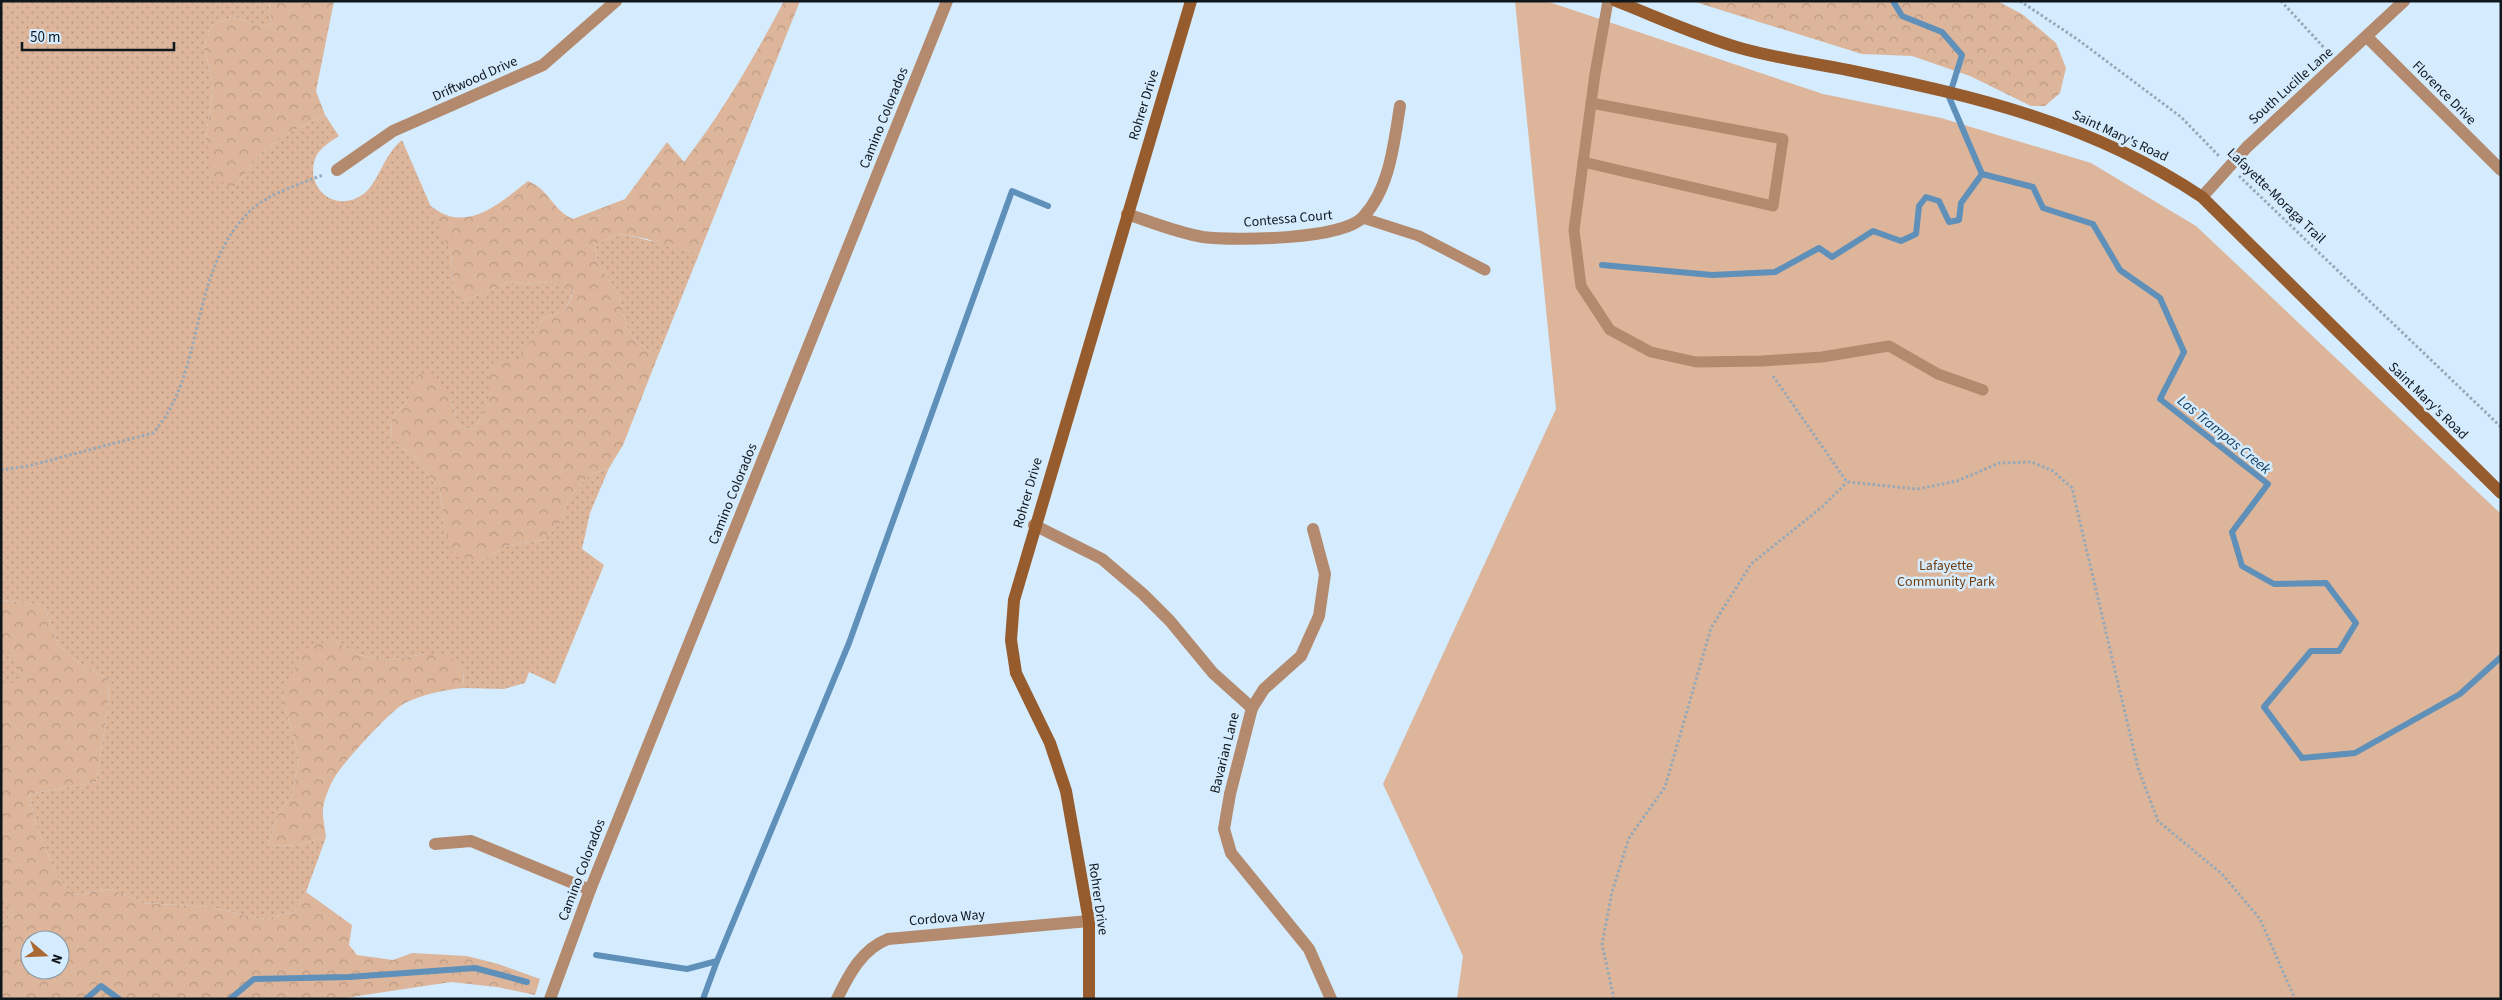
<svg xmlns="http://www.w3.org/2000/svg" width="2502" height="1000" font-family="'Source Sans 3',sans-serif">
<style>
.grass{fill:url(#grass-dots)}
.forest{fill:url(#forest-crowns);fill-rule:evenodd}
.green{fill:#dcb59a}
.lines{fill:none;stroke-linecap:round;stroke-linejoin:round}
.stream{stroke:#5e90ba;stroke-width:6}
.path{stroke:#97a9b8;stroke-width:3;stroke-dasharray:2.5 2.5;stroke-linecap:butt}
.lane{stroke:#b38a6d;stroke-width:11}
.street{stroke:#b38a6d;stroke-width:12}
.secondary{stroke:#965c2d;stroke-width:12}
.labels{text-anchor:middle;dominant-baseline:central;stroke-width:5;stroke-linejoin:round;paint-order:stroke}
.street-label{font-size:14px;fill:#0f171d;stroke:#d5ebfe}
.park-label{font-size:14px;fill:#713e11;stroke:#d5ebfe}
.water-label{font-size:15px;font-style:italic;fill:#153c5a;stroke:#d5ebfe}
</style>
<defs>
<pattern id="grass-dots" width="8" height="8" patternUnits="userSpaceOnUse" patternTransform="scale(1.25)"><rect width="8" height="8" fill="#dcb59a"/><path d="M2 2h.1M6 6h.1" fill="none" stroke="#bc9b84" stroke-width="1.8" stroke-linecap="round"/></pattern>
<pattern id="forest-crowns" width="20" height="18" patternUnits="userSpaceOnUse" patternTransform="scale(1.25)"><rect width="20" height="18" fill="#dcb59a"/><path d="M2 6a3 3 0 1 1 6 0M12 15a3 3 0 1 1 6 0" fill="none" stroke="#bc9b84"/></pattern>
</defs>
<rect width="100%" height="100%" fill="#d5ebfe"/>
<g class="grass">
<path d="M 1,1 L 269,1 L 271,23 L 262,27 L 234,17 L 212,25 L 204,46 L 213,85 L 206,138 L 233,189 L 262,152 L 287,134 L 325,115 L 339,136 C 330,142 319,148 315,159 C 305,189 336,213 362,195 C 378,185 383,155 402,140 L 451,253 L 453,286 L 461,302 L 508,282 L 524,284 L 550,282 L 574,290 L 565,311 L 543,318 L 518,362 L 489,377 L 489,403 L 474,430 L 458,426 L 451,399 L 409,399 L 392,418 L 391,440 L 415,457 L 440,491 L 444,524 L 480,561 L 510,545 L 543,540 L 561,522 L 568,499 L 589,475 L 609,468 L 590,513 L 582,549 L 604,565 L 555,684 L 529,672 L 525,683 L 504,689 L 464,688 L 463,667 L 425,654 L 388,660 L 358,655 L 332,639 L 282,696 L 299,758 L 292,796 L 278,814 L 268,846 L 298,845 L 326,837 L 306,892 L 295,912 L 260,919 L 211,907 L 143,903 L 111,889 L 74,895 L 57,877 L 36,825 L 29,794 L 96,782 L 108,708 L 109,680 L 78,662 L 58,645 L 44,605 L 1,600 Z"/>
<path d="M 620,234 C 647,239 672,247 699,254 L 658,356 L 635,341 L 626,325 L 619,296 L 597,261 L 595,245 Z"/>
<path d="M 1,650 L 11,650 L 23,677 L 1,691 Z"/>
<path d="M 1,894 L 13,911 L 1,928 Z"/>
</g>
<g class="forest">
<path d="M 269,1 L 334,1 L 316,91 L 325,115 L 287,134 L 262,152 L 233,189 L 212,175 L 206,138 L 213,85 L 204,46 L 212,25 L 234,17 L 262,27 L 271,23 Z"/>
<path d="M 784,1 L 800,1 L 699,254 L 665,246 L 647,239 L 620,234 L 595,245 L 597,261 L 619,296 L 626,325 L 635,341 L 658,356 L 623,445 L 609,468 L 589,475 L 568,499 L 561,522 L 543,540 L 510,545 L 480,561 L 453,556 L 444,524 L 440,491 L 415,457 L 391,440 L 392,418 L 409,399 L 419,374 L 434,374 L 451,399 L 458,426 L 474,430 L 489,403 L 489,377 L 494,360 L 518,361 L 543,318 L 565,311 L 574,291 L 550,282 L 524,284 L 508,282 L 461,302 L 453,286 L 451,253 L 429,205 C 435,209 442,214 449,216 C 479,224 506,198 528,181 C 551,191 551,209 573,219 L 625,199 L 667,142 L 684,162 C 723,111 754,58 784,1 Z"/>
<path d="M 1692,1 L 1997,1 L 2022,14 L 2056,43 L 2066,68 L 2060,93 L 2045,106 L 2031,106 L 1970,76 L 1912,56 L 1862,54 Z"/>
<path d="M 1,600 L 44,605 L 58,645 L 78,662 L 109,680 L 108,708 L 96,782 L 29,794 L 36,825 L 57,877 L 74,895 L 111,889 L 143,903 L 211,907 L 260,919 L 295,912 L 306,892 L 352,925 L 349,945 L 357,955 L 393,960 L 412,953 L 467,956 L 498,964 L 540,979 L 535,995 L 497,987 L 451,982 L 338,999 L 1,999 L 1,928 L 13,911 L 1,894 L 1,691 L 22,676 L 11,650 L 1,650 ZM 30,940 L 60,940 L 60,970 L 30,970 Z"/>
<path d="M 332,639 L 358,655 L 388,660 L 425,654 L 446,654 L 463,667 L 464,688 C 443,690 424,694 405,703 C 390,711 352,754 341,768 C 333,778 327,791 324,803 C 321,813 325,827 326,837 L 298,845 L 268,846 L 278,814 L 292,796 L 299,758 L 282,696 L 303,650 Z"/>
</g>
<path class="green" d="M 1515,1 L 1546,1 L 1823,94 L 1941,118 L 2091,163 L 2196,226 L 2501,514 L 2501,999 L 1457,999 L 1463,956 L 1383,784 L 1556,409 Z"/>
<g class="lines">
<g class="stream">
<path d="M 1893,1 L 1902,16 L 1942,32 L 1962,55 L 1949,97 L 1982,174 L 2033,187 L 2043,208 L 2093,224 L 2120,270 L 2160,298 L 2184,352 L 2160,399 L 2268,484 L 2232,532 L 2242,566 L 2274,584 L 2326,583 L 2356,623 L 2339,651 L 2311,651 L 2264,707 L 2302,758 L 2355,753 L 2460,694 L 2501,657"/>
<path d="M 1602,265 L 1712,275 L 1775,272 L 1819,248 L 1832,257 L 1873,231 L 1901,241 L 1916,234 L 1919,206 L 1926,197 L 1939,201 L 1949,222 L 1959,220 L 1961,203 L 1982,174"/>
<path d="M 596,955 L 687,969 L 717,961 L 849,643 L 1012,191 L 1048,206"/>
<path d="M 86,999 L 101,986 L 119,999"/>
<path d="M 230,999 L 254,979 L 349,977 L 475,968 L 527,982"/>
<path d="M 703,999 L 717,961"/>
</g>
<g class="path">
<path d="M 2020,1 L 2077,39 L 2181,117 L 2219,156"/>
<path d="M 2281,1 L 2328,52"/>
<path d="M 2239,176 L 2501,427"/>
<path d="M 1773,376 L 1847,482 L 1918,489 L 1957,481 L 1999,463 L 2032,462 L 2053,471 L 2072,488 L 2138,768 L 2158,821 L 2222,874 L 2260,919 L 2295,999"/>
<path d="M 1,470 L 28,466 L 153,433 C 172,412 181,387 189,359 C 203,307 210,249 251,210 C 268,194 302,183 323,175"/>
<path d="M 1614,999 L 1602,944 L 1612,892 L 1629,838 L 1665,787 L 1711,628 L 1751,564 L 1822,507 L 1847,482"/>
</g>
<g class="lane">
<path d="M 1608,1 L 1595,74 L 1574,230 L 1581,286 L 1610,330 L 1651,352 L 1696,362 L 1762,361 L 1822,357 L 1889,346 L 1938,374 L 1983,390"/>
<path d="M 1583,162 L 1773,206 L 1783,139 L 1591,103"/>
<path d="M 1363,218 L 1419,236 L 1485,270"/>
</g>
<g class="street">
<path d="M 2367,37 L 2501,170"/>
<path d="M 337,170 L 393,131 L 543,65 L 616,1"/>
<path d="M 2202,197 L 2247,147 L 2404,1"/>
<path d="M 1127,214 C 1151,222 1178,233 1203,237 C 1234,241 1343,240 1363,217 C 1390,189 1394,142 1400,106"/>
<path d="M 1034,525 L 1102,559 L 1143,594 L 1170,621 L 1213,673 L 1252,708 L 1230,794 L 1224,829 L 1231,853 L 1309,949 L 1331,999"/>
<path d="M 1252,708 L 1264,689 L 1301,656 L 1319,616 L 1325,574 L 1313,529"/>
<path d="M 435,844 L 471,841 L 590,890"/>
<path d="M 550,999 L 590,890 L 947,1"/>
<path d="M 837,999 C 849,974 862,949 888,939 L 1089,921"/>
</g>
<g class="secondary">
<path d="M 1616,1 C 1657,17 1698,36 1740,48 C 1775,58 1812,63 1848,70 C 1977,97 2090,122 2202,197 L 2501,493"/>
<path d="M 1089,999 L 1089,921 L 1066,791 L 1050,743 L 1016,673 L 1011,640 L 1014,600 L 1191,1"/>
</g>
</g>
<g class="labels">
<g class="street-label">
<text transform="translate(475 79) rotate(-24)">Driftwood Drive</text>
<text transform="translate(2291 86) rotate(-42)">South Lucille Lane</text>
<text transform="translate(2444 93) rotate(45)">Florence Drive</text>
<text transform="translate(1144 105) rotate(-73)">Rohrer Drive</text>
<text transform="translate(884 118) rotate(-68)">Camino Colorados</text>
<text transform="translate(2120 136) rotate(25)">Saint Mary's Road</text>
<text transform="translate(2276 196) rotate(44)">Lafayette-Moraga Trail</text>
<text transform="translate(1288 219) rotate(-5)">Contessa Court</text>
<text transform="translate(2428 401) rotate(44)">Saint Mary's Road</text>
<text transform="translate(1028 493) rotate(-74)">Rohrer Drive</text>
<text transform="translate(733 494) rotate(-68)">Camino Colorados</text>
<text transform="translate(1225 753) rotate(-76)">Bavarian Lane</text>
<text transform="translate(582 870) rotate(-69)">Camino Colorados</text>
<text transform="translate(1098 899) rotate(82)">Rohrer Drive</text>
<text transform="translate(947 918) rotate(-5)">Cordova Way</text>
</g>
<g class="park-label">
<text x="1946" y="566">Lafayette<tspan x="1946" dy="16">Community Park</tspan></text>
</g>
<g class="water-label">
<text transform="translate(2224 435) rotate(39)">Las Trampas Creek</text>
</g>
</g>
<rect width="2502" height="1000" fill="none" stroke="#0f171d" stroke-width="5"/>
<g transform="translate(45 955) rotate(109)"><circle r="24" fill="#d5ebfe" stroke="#8696a4"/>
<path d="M0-4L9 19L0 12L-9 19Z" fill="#aa6833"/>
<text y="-8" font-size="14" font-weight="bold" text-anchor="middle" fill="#0f171d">N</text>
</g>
<path d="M22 42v8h152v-8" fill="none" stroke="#0f171d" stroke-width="2.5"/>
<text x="30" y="42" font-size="15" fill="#0f171d" stroke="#d5ebfe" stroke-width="4" paint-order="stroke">50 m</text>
</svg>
